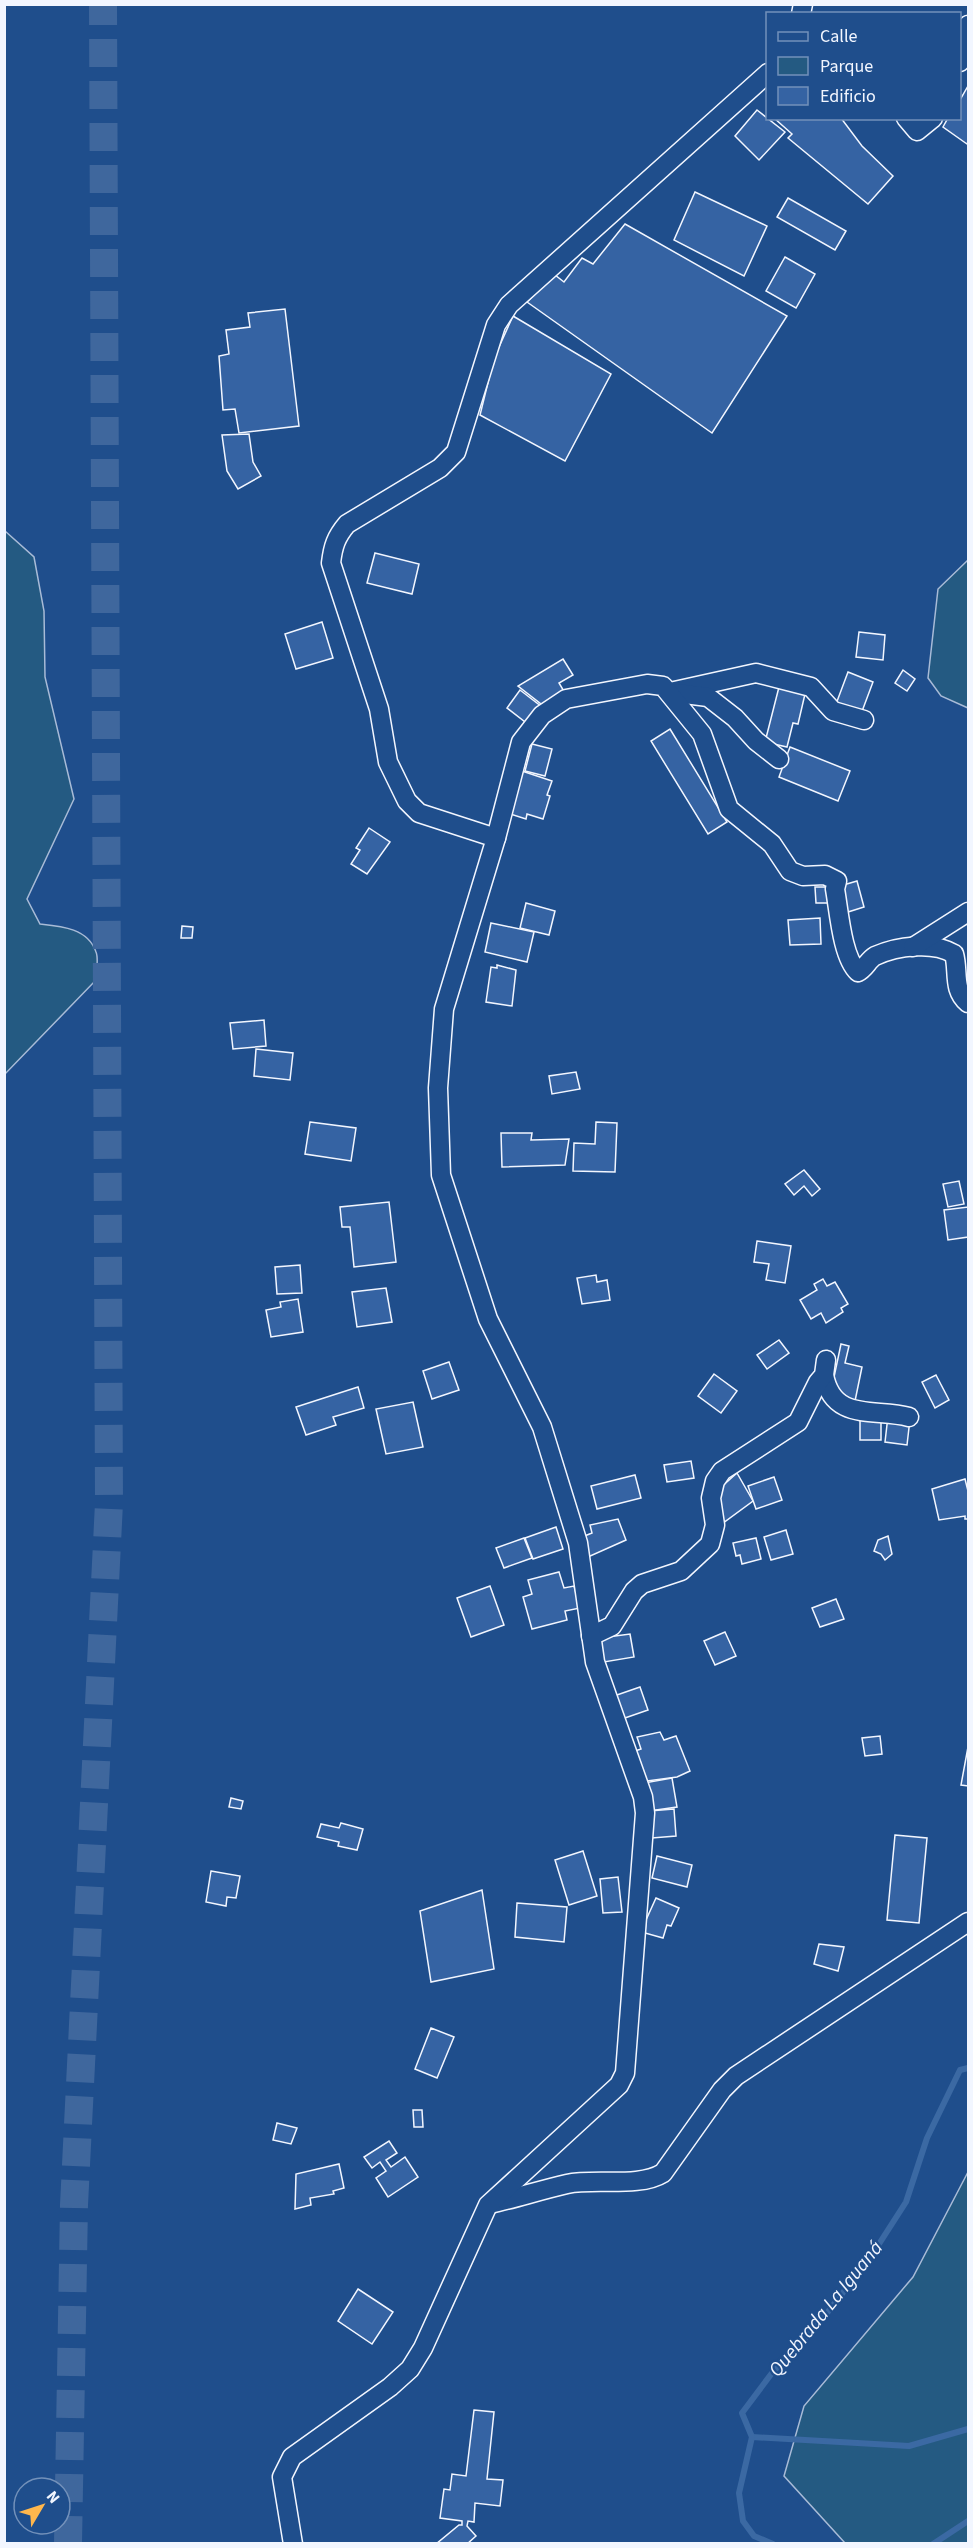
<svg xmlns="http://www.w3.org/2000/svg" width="973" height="2548" font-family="'Source Sans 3',sans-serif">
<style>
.green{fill:#245a82;stroke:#a8bbd7;stroke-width:1.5}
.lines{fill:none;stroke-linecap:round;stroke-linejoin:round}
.stream{stroke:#3b69a3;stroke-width:6}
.building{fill:#3563a3;stroke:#f2f6ff;stroke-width:1.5}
.trunk-tunnel{stroke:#3f679d;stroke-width:28;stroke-dasharray:28 14;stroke-linecap:butt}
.minor-casing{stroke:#f2f6ff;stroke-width:21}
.minor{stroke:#1f4e8c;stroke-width:18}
.labels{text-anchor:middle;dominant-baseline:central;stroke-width:4.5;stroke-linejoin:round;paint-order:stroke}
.water-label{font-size:20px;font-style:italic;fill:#f2f6ff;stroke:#1f4e8c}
</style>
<rect width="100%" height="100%" fill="#1f4e8c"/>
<g class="green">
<path d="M 5,531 L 34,557 L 44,611 L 45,677 L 74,799 L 27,899 L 40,924 C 60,926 88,928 96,952 C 99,959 96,972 96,980 L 5,1074 Z"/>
<path d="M 968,560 L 968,708 L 941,696 L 928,678 L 938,589 Z"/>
<path d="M 968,2172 L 968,2543 L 845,2543 L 784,2476 L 804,2406 L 913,2277 Z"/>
</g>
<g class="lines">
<g class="stream">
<path d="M 752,2437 L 909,2446 L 968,2429"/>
<path d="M 773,2544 L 754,2536 L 743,2521 L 739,2493 L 752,2437 L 742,2413 L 772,2373 L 816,2327 L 870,2258 L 906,2202 L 927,2138 L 960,2070 L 968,2068"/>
<path d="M 933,2544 L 968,2521"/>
</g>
</g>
<g class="building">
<path d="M 968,86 L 968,142 L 967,144 L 943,127 L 948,118 L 960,118 L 960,100 Z"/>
<path d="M 757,110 L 785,132 L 759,160 L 735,136 Z"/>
<path d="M 774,118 L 841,118 L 862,146 L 893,176 L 868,204 L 788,138 L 792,134 Z"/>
<path d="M 695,192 L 767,226 L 744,276 L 674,240 Z"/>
<path d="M 788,198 L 846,231 L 835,250 L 777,217 Z"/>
<path d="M 625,224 L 787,316 L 712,433 L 527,302 L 555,275 L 564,282 L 582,258 L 593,264 Z"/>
<path d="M 785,257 L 815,274 L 796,308 L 766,291 Z"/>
<path d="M 285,309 L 299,426 L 239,433 L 235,409 L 223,410 L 219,356 L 229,354 L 226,330 L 250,327 L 248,313 Z"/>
<path d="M 513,316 L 611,374 L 565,461 L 480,415 L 494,358 Z"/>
<path d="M 249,434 L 253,462 L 261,476 L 238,489 L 227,471 L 222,435 Z"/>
<path d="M 375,553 L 419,564 L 412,594 L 367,583 Z"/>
<path d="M 322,622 L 333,658 L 296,669 L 285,634 Z"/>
<path d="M 859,632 L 885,635 L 883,660 L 856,657 Z"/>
<path d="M 563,659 L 573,675 L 559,683 L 565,693 L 545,707 L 518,686 Z"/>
<path d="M 903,670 L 915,679 L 907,691 L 895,683 Z"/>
<path d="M 848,672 L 873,682 L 861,714 L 836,704 Z"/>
<path d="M 779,687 L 805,694 L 798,724 L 793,723 L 787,747 L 765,742 Z"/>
<path d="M 520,690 L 542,707 L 529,725 L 507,708 Z"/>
<path d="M 670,729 L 727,822 L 708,834 L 651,741 Z"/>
<path d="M 532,744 L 552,749 L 545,776 L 525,771 Z"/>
<path d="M 790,747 L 850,771 L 838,801 L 779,777 Z"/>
<path d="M 522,771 L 552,781 L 547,795 L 550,796 L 543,819 L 527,814 L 526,819 L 507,813 Z"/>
<path d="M 369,828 L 390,842 L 367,874 L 351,864 L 360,850 L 356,848 Z"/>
<path d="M 857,881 L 864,907 L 848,912 L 840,886 Z"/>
<path d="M 815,887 L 830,887 L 831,903 L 816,903 Z"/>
<path d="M 526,903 L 555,911 L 549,935 L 520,928 Z"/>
<path d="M 820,918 L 821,944 L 790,945 L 788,920 Z"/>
<path d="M 491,923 L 534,932 L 527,962 L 485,952 Z"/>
<path d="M 182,926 L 193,927 L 192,938 L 181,938 Z"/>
<path d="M 497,965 L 516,970 L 512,1006 L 486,1002 L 491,967 L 497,968 Z"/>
<path d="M 264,1020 L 266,1046 L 233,1049 L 230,1023 Z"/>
<path d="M 256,1049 L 293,1053 L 290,1080 L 254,1076 Z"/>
<path d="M 576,1072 L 580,1089 L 552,1094 L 549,1076 Z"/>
<path d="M 310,1122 L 356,1128 L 351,1161 L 305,1154 Z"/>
<path d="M 596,1122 L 617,1123 L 615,1172 L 573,1171 L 574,1143 L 595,1144 Z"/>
<path d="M 501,1133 L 532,1133 L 531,1140 L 569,1139 L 565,1165 L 502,1167 Z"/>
<path d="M 804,1170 L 820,1189 L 812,1196 L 804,1186 L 794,1195 L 785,1184 Z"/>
<path d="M 959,1181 L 964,1204 L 948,1207 L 943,1184 Z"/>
<path d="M 389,1202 L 396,1262 L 354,1267 L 350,1227 L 342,1227 L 340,1207 Z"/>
<path d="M 968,1207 L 968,1237 L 948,1240 L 944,1210 Z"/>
<path d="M 757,1241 L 791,1246 L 785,1283 L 766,1280 L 769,1264 L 754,1262 Z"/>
<path d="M 300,1265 L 302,1293 L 277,1294 L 275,1267 Z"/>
<path d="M 596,1275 L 597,1282 L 607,1280 L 610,1300 L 582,1304 L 577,1278 Z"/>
<path d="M 823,1279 L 827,1286 L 835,1282 L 848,1304 L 841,1308 L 843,1312 L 826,1323 L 821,1313 L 811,1319 L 800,1300 L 817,1290 L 814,1284 Z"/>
<path d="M 386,1288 L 392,1322 L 357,1327 L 352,1292 Z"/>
<path d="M 298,1299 L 303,1332 L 271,1337 L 266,1310 L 281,1307 L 280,1302 Z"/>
<path d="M 779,1340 L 789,1353 L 767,1369 L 757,1355 Z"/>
<path d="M 841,1344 L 849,1346 L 845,1363 L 862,1367 L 855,1401 L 830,1396 Z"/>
<path d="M 449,1362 L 459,1390 L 432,1399 L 423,1371 Z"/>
<path d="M 714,1374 L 737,1391 L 721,1413 L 698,1396 Z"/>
<path d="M 936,1375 L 949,1400 L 935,1408 L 922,1382 Z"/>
<path d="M 358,1387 L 364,1408 L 333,1417 L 336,1425 L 306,1435 L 296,1407 Z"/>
<path d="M 413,1402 L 423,1447 L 386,1454 L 376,1409 Z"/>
<path d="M 860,1414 L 881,1415 L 881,1440 L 860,1440 Z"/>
<path d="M 888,1416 L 910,1419 L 907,1445 L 885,1442 Z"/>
<path d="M 691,1461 L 694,1478 L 667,1482 L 664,1465 Z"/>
<path d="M 737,1473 L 753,1501 L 723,1523 L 714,1501 L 719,1489 Z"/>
<path d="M 635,1475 L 641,1498 L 597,1509 L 591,1486 Z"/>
<path d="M 774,1477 L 782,1500 L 756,1509 L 748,1486 Z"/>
<path d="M 965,1479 L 968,1491 L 968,1519 L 965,1519 L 965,1516 L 939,1520 L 932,1489 Z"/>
<path d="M 618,1519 L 626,1540 L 588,1557 L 582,1537 L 592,1533 L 590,1525 Z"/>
<path d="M 556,1527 L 563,1549 L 533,1559 L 525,1538 Z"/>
<path d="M 786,1530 L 793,1554 L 771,1560 L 764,1537 Z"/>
<path d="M 888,1536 L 892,1554 L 885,1560 L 881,1554 L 874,1551 L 878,1540 Z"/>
<path d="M 524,1538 L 532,1558 L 504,1568 L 496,1548 Z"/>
<path d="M 756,1538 L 761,1559 L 742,1564 L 740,1555 L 736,1556 L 733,1543 Z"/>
<path d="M 559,1572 L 564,1588 L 574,1586 L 580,1608 L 565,1611 L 567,1620 L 532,1629 L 523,1597 L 532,1594 L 528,1580 Z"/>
<path d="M 490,1586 L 504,1625 L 471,1637 L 457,1598 Z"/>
<path d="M 836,1599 L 844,1619 L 820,1627 L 812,1608 Z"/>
<path d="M 725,1632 L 736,1656 L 715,1665 L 704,1641 Z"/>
<path d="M 630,1634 L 634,1657 L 604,1662 L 600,1638 Z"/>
<path d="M 640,1687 L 648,1710 L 622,1719 L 614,1696 Z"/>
<path d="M 660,1732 L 664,1740 L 676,1736 L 690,1771 L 677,1777 L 647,1781 L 635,1751 L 641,1749 L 637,1737 Z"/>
<path d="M 880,1736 L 882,1754 L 865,1756 L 862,1738 Z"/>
<path d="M 968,1747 L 968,1786 L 961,1785 Z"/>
<path d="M 672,1778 L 677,1807 L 649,1811 L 644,1783 Z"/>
<path d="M 231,1798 L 243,1801 L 241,1809 L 229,1807 Z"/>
<path d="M 674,1809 L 676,1836 L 652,1838 L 649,1811 Z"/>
<path d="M 341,1823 L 363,1829 L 357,1850 L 338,1846 L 339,1842 L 317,1837 L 321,1824 L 339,1828 Z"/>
<path d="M 895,1835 L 927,1838 L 919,1923 L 887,1920 Z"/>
<path d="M 583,1851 L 597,1896 L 569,1905 L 555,1860 Z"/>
<path d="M 657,1856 L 692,1865 L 687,1887 L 652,1878 Z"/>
<path d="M 211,1871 L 240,1876 L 236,1898 L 227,1897 L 226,1906 L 206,1902 Z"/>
<path d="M 618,1877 L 622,1912 L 603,1913 L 600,1879 Z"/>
<path d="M 482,1890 L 494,1969 L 431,1982 L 420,1911 Z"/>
<path d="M 656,1898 L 679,1908 L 671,1926 L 667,1925 L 663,1938 L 645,1933 L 646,1920 Z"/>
<path d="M 517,1903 L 567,1907 L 564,1942 L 515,1937 Z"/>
<path d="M 819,1944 L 844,1947 L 838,1971 L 814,1964 Z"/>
<path d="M 431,2028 L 454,2037 L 437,2078 L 415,2069 Z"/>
<path d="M 413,2110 L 422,2110 L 423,2127 L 414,2127 Z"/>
<path d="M 277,2123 L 297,2128 L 291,2144 L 273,2140 Z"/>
<path d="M 389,2141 L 397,2153 L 386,2160 L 391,2167 L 405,2157 L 418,2177 L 388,2197 L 376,2178 L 386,2171 L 380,2162 L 372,2168 L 364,2157 Z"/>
<path d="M 339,2164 L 344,2188 L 333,2191 L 334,2194 L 310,2198 L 311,2205 L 295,2209 L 296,2174 Z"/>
<path d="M 358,2289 L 393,2312 L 372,2344 L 338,2321 Z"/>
<path d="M 474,2410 L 494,2412 L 487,2479 L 503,2480 L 500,2506 L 475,2503 L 474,2522 L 468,2521 L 467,2526 L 476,2536 L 467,2544 L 436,2544 L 459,2525 L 462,2525 L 462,2521 L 440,2518 L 444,2489 L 450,2490 L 452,2474 L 466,2476 Z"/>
</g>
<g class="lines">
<path class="trunk-tunnel" d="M 68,2544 L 74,2205 L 109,1503 L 103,4"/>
<g class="minor-casing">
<g id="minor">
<path d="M 801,14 L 803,4"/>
<path d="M 960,62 L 968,25"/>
<path d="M 906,118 L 917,131 L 933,118"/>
<path d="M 670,692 L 756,673 L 811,687 L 833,711 L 864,720"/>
<path d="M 677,693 L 708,697 L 735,718 L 756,741 L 779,759"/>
<path d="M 496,838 L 521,742 L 542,715 L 566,699 L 647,684 L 663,686 L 702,734 L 729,809 L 772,844 L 790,871 L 803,876 L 825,875 L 837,881 L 835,889 C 839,911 842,957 858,972 C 865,969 868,960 875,956 C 897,946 933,941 954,954 C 959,971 952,990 968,1003"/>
<path d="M 913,947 L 968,912"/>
<path d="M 824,1375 C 833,1422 874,1408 909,1417"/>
<path d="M 591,1636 L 612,1626 L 634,1591 L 642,1584 L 681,1571 L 710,1544 L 715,1525 L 711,1498 L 715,1481 L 722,1471 L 798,1422 L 818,1382 L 824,1375 L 826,1360"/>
<path d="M 490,2204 C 516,2198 541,2190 567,2184 C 595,2178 639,2188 663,2173 L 722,2090 L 736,2076 L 968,1922"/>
<path d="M 293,2544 L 282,2477 L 292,2457 L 390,2387 L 410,2369 L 423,2348 L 488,2205 L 619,2085 L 625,2073 L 645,1813 L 643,1797 L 595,1662 L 578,1543 L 542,1427 L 488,1319 L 441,1175 L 438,1088 L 444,1009 L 496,838 L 419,813 L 407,801 L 388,762 L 379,709 L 331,563 C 333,546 336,537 347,524 L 440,468 L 456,452 L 496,325 L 509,305 L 768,73"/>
</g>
</g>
<use href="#minor" class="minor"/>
</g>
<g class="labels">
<g class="water-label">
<text transform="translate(826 2309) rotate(-51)">Quebrada La Iguaná</text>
</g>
</g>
<rect width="973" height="2548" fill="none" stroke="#f2f6ff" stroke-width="12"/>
<rect x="766" y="12" width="195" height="108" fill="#1f4e8c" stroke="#7391ba" stroke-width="1.5"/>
<rect x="778" y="32" width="30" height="9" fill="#1f4e8c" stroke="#7391ba" stroke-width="1.5"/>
<text x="820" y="42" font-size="18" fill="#f2f6ff">Calle</text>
<rect x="778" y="57" width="30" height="18" fill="#245a82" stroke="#7391ba" stroke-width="1.5"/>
<text x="820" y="72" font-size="18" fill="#f2f6ff">Parque</text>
<rect x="778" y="87" width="30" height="18" fill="#3563a3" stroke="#7391ba" stroke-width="1.5"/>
<text x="820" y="102" font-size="18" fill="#f2f6ff">Edificio</text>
<g transform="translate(42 2506) rotate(51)"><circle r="28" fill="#1f4e8c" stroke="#7391ba" stroke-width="1.5"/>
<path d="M0-4.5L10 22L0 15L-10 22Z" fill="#ffb74d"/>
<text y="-9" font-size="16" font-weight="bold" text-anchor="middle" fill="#f2f6ff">N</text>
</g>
</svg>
